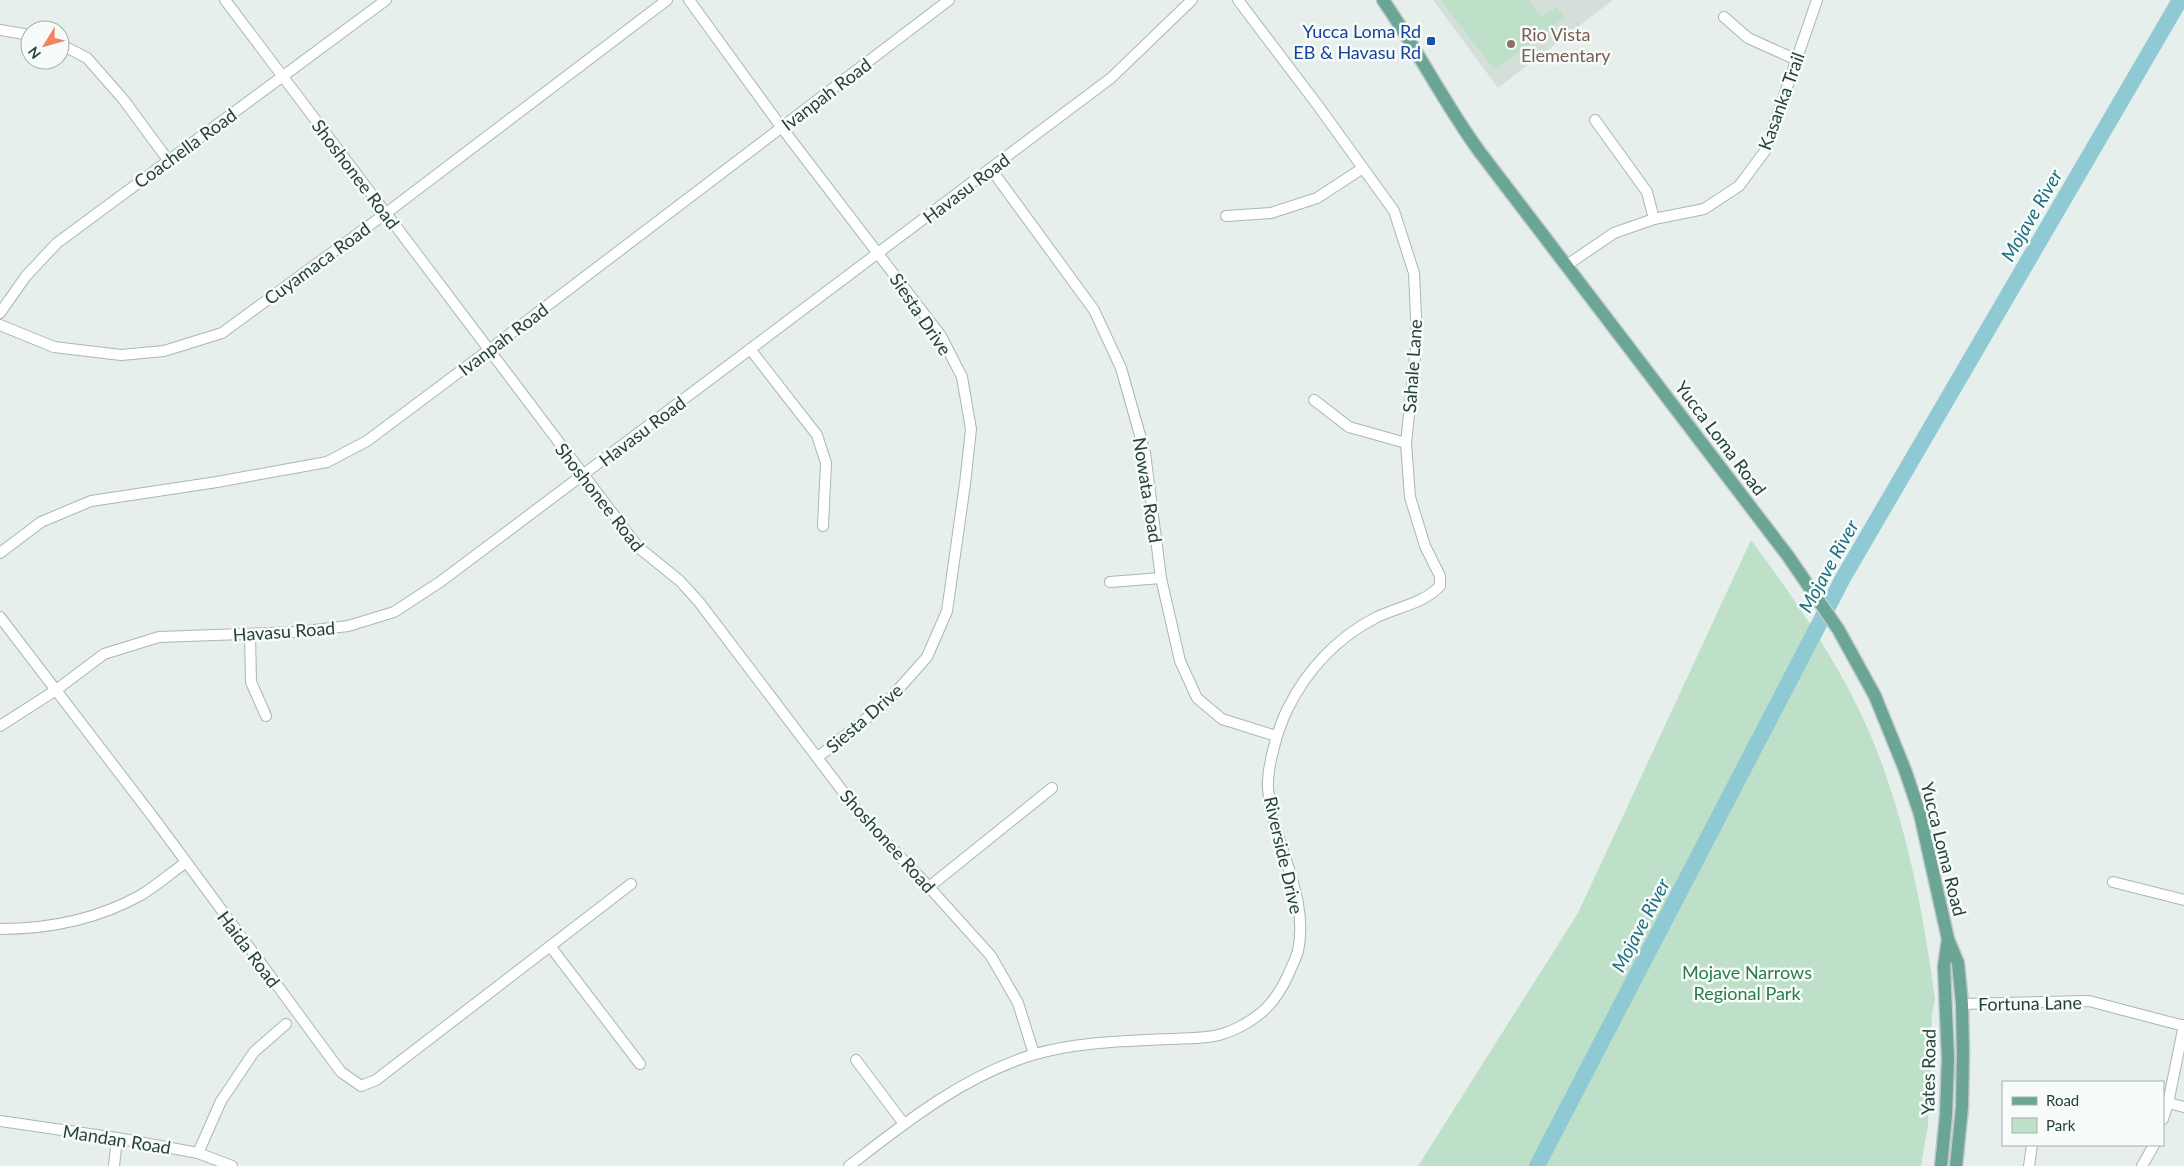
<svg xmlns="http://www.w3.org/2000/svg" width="2184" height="1166" font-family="Lato,sans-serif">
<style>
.built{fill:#d4dfda}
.green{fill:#bfe0c8}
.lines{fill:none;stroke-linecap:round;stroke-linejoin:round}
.river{stroke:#8ec9d4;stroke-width:16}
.minor-casing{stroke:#a8b8b2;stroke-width:12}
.major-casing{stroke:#c2cac8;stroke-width:15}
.minor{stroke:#fff;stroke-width:10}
.major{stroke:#6aa596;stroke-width:12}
.transit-dot{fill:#1a4fb4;stroke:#f7fbf9;stroke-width:2}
.education-dot{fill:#8d6e63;stroke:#f7fbf9;stroke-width:2}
.labels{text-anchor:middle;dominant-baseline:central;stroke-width:5;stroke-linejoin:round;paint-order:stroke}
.transit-label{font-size:18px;fill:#164399;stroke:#f7fbf9;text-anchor:end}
.education-label{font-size:18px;fill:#785e54;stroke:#f7fbf9;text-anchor:start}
.street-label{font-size:18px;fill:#24423a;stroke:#f7fbf9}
.park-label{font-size:18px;fill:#2d7a4b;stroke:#f7fbf9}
.water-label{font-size:19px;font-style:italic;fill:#1c6f80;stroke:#f7fbf9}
</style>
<rect width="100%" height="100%" fill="#e6efeb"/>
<path class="built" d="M 1433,0 L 1613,0 L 1498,88 Z"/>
<g class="green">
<path d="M 1440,0 L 1529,0 L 1542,17 L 1557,7 L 1565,17 L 1495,70 Z"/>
<path d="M 1751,540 C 1795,599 1837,660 1867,727 C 1904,811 1923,908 1935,999 L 1932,1013 L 1928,1125 L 1921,1166 L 1418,1166 L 1578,913 Z"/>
</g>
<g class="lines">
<path class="river" d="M 1537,1166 L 1843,578 L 2180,0"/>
<g class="minor-casing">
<g id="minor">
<path d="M 225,0 L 638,547 L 680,581 L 699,602 L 863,818 L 929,887 L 991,956 L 1018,1003 L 1034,1054"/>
<path d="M 689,0 L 782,128 L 941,336 L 962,377 L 971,429 L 965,484 L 947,611 L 927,657 L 887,702 L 818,757"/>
<path d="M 1724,17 L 1748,38 L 1797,60"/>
<path d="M 0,30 L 30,35"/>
<path d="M 60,44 L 87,58 L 123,99 L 168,160"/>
<path d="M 1595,120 L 1647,192 L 1654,219"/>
<path d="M 991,169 L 1094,310 L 1121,368 L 1145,453 L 1161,578 L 1180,661 L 1197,698 L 1222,719 L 1276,736"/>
<path d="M 1226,216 L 1271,213 L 1317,198 L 1363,168"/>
<path d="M 1567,265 L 1614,233 L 1654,219 L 1704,209 L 1739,186 L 1765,151 L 1817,0"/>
<path d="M 0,313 L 26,276 L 57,243 L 386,0"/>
<path d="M 0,325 L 54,347 L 121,355 L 164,351 L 222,333 L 385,214 L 667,0"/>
<path d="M 750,349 L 817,435 L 826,463 L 823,526"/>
<path d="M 1314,400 L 1349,427 L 1406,443"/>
<path d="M 0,553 L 41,522 L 91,501 L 217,482 L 327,462 L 367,441 L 494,346 L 949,0"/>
<path d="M 1110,582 L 1161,578"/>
<path d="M 0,617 L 156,821 L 341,1072 L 361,1086 L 376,1080 L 631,884"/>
<path d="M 250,635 L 251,682 L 266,716"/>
<path d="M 0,726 L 56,690 L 104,654 L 159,637 L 297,632 L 348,626 L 394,612 L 440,582 L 1111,78 L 1192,0"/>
<path d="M 2113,882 L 2184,900"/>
<path d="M 929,887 L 1052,788"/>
<path d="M 0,929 C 48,929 98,919 141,895 C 156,886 171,873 185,863"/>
<path d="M 550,946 L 640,1064"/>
<path d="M 1962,1004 L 2089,1001 L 2184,1026"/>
<path d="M 856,1060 L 904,1124"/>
<path d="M 2168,1103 L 2184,1107"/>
<path d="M 2163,1119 L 2168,1103 L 2184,1025"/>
<path d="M 0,1121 L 117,1138 L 198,1153 L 232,1166"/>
<path d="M 198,1153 L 221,1101 L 254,1052 L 286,1024"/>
<path d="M 114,1166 L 117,1138"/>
<path d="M 849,1166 C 906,1122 962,1077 1032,1055 C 1075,1042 1124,1041 1169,1039 C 1184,1038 1208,1039 1222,1034 C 1233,1031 1248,1023 1257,1016 C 1271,1006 1282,989 1289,973 C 1292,966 1296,958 1298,951 C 1310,895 1272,843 1268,788 C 1267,766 1278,728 1288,708 C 1307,670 1337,638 1375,618 C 1397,607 1423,604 1440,586 L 1440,576 L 1425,546 L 1410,497 L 1406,443 L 1417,338 L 1414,273 L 1394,211 L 1319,107 L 1238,0"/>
<path d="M 2029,1166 L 2032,1145"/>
<path d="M 2142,1166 L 2154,1145"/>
</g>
</g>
<g class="major-casing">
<g id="major">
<path d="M 1383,0 C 1417,49 1444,103 1479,151 L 1788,556 L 1838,629 L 1875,696 L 1905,770 L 1920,814 L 1948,939 L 1958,963 L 1962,1004 L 1963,1054 L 1962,1107 L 1956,1166"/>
<path d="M 1941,1166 L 1946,1115 L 1948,1059 L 1944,966 L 1948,939"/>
</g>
</g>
<use href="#minor" class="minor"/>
<use href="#major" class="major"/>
</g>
<rect class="transit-dot" x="1426" y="36" width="10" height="10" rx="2.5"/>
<circle class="education-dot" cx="1511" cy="44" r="5"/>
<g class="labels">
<g class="transit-label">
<text x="1421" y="31">Yucca Loma Rd<tspan x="1421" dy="21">EB &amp; Havasu Rd</tspan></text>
</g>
<g class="education-label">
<text x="1521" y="34">Rio Vista<tspan x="1521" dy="21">Elementary</tspan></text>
</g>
<g class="street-label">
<text transform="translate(826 94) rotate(-37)">Ivanpah Road</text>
<text transform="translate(1781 101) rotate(-70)">Kasanka Trail</text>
<text transform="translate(185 148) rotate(-36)">Coachella Road</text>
<text transform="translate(356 174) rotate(53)">Shoshonee Road</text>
<text transform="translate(966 188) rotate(-37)">Havasu Road</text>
<text transform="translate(317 263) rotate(-36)">Cuyamaca Road</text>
<text transform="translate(921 314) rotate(56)">Siesta Drive</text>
<text transform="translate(503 339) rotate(-37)">Ivanpah Road</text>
<text transform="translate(1412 366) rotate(-86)">Sahale Lane</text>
<text transform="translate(642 431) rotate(-37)">Havasu Road</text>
<text transform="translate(1721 438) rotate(53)">Yucca Loma Road</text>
<text transform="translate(1148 490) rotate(81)">Nowata Road</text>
<text transform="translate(600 497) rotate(52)">Shoshonee Road</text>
<text transform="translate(284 631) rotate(-4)">Havasu Road</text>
<text transform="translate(864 718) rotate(-41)">Siesta Drive</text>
<text transform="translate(888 841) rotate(48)">Shoshonee Road</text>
<text transform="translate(1944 849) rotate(76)">Yucca Loma Road</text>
<text transform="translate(1284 855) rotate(77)">Riverside Drive</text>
<text transform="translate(249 949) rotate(53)">Haida Road</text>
<text transform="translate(2030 1003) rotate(-1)">Fortuna Lane</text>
<text transform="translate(1928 1072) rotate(-89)">Yates Road</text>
<text transform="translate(117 1139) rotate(9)">Mandan Road</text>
</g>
<g class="park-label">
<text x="1747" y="972">Mojave Narrows<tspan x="1747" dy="21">Regional Park</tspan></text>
</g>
<g class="water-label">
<text transform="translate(2031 215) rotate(-60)">Mojave River</text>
<text transform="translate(1828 566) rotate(-61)">Mojave River</text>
<text transform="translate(1640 925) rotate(-62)">Mojave River</text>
</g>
</g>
<rect x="2002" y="1081" width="162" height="65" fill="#f7fbf9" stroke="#a3b1ad"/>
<rect x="2012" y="1097" width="25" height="8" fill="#6aa596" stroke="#a3b1ad"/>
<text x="2046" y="1106" font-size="15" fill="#24423a">Road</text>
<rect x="2012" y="1118" width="25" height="15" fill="#bfe0c8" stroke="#a3b1ad"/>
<text x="2046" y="1131" font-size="15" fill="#24423a">Park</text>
<g transform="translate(45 45) rotate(233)"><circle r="24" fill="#f7fbf9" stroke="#a3b1ad"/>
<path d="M0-4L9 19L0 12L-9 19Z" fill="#f4845f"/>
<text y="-8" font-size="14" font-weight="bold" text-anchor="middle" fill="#24423a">N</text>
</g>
</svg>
